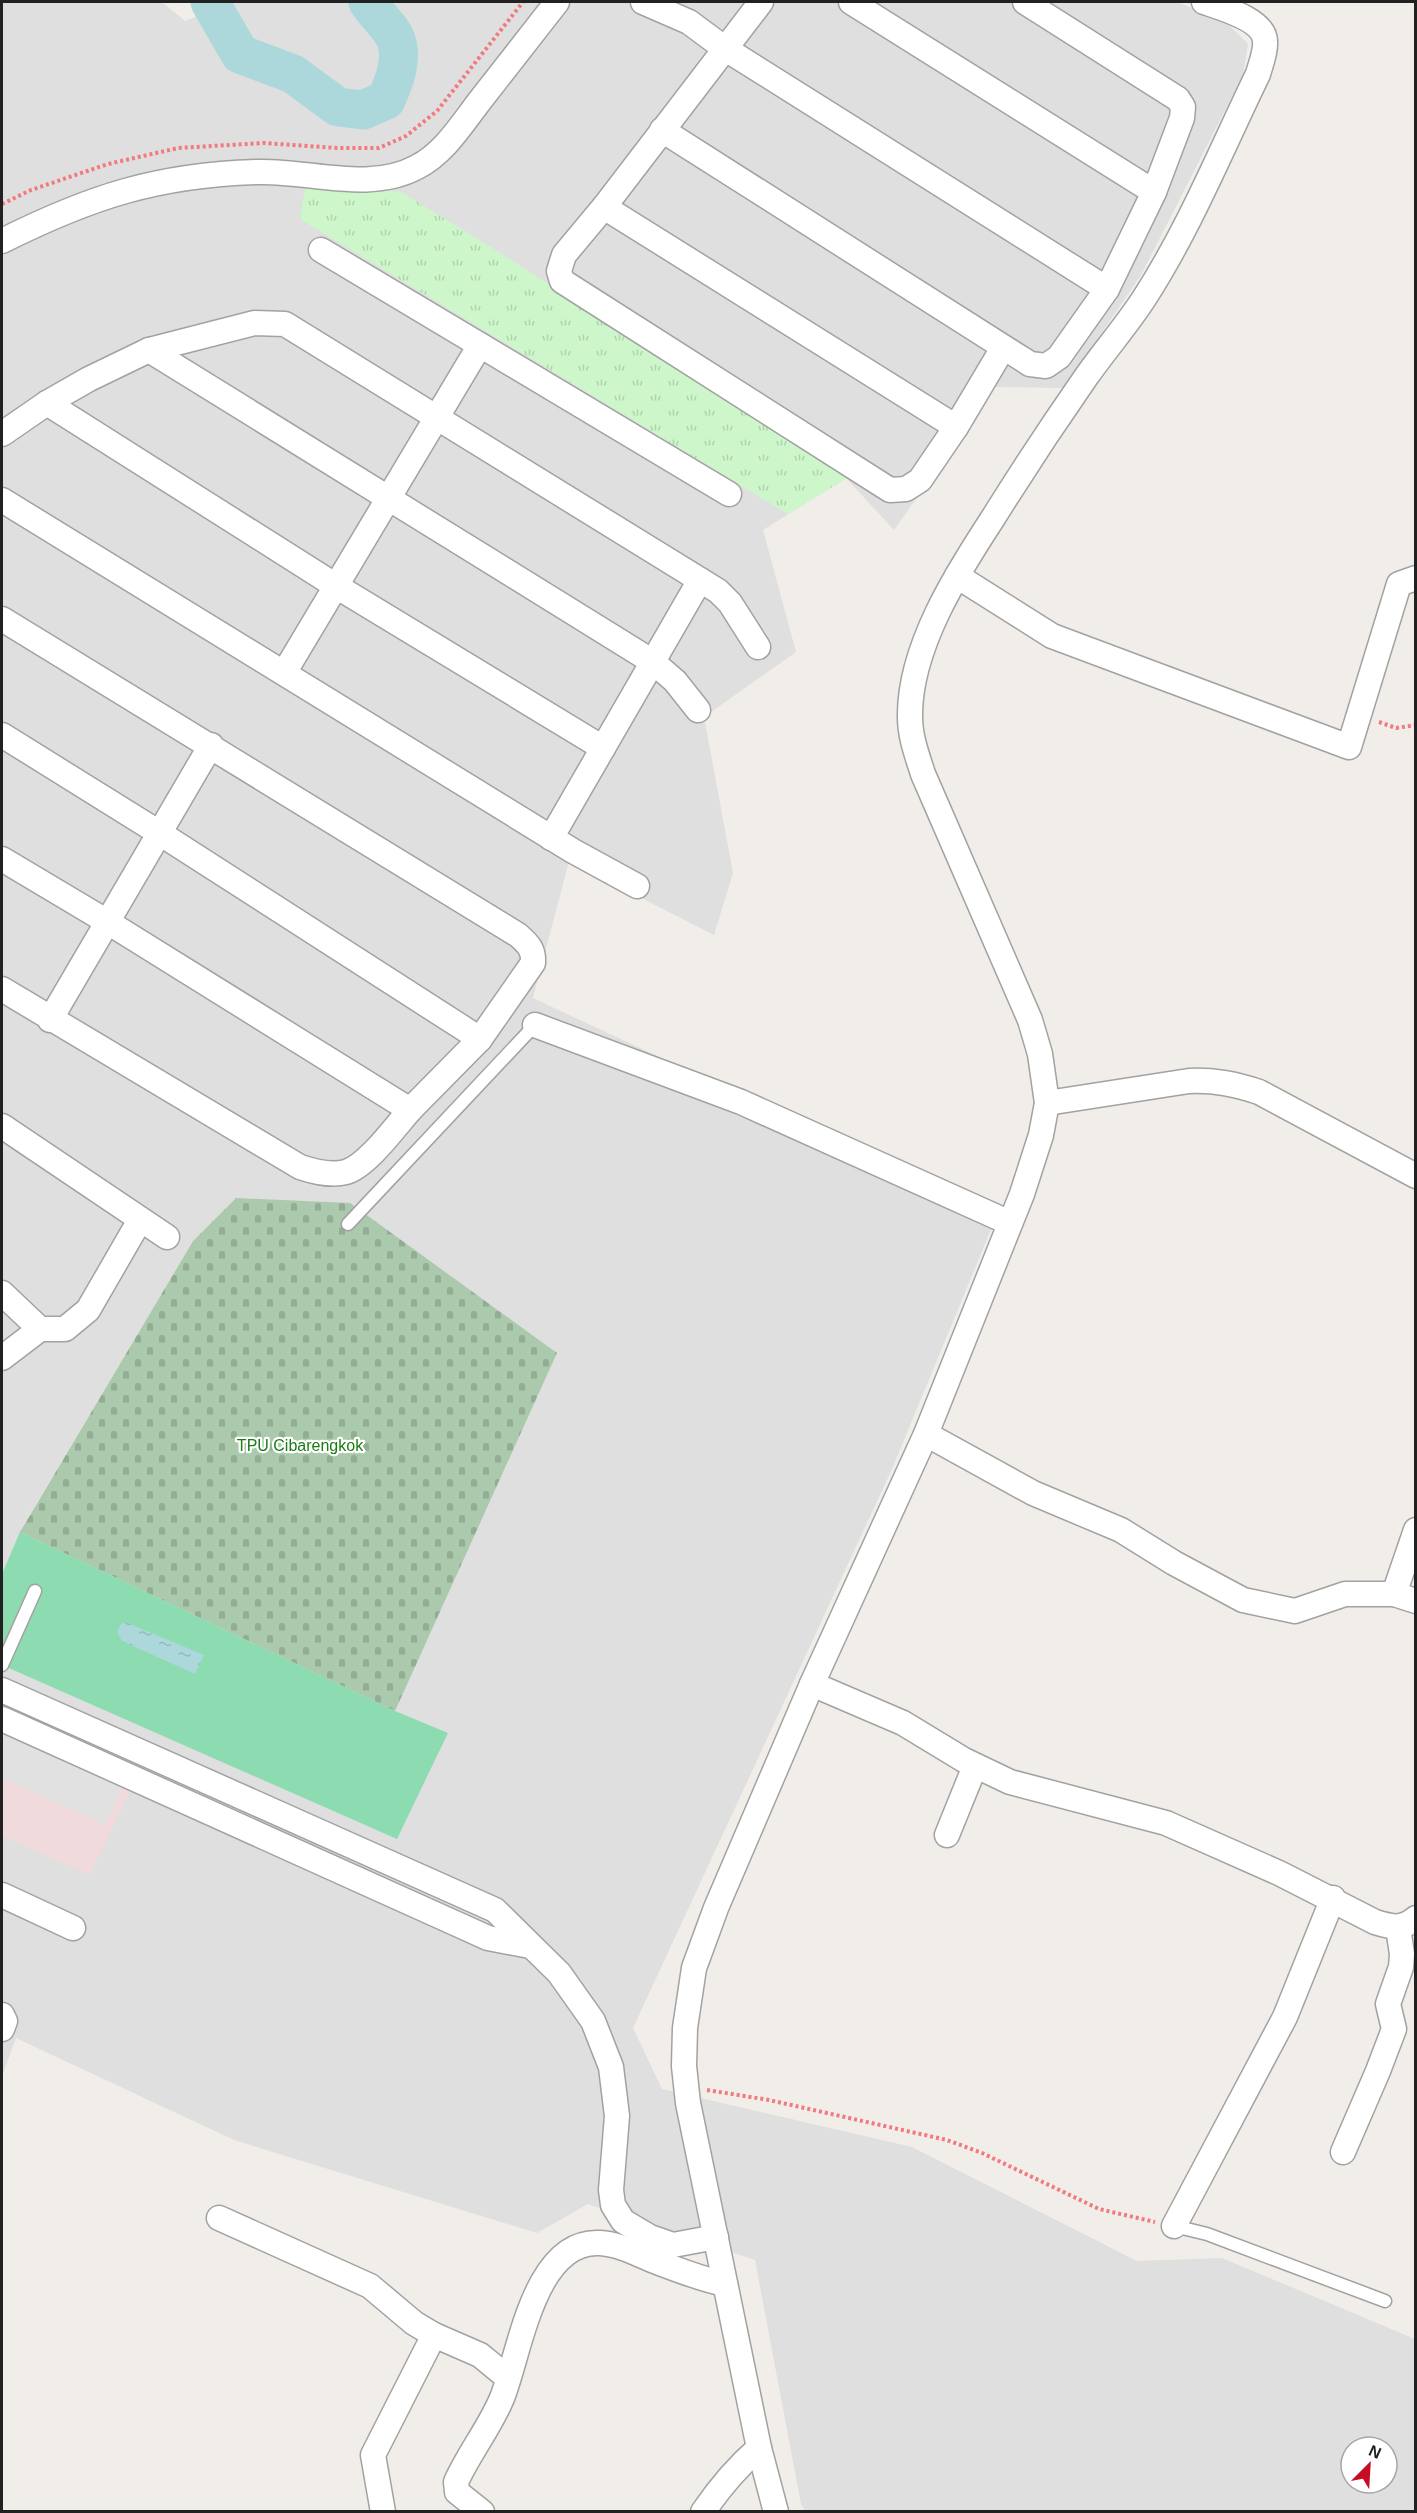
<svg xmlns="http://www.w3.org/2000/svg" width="1417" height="2513" font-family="Helvetica,sans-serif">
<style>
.residential{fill:#dfdfdf;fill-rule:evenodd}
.commercial{fill:#f0dadc}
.cemetery{fill:url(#cemetery-stones)}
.park{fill:url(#park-tufts)}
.pitch{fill:#8cdbb1}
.parking{fill:#e1e1e1}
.water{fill:url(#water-ripples)}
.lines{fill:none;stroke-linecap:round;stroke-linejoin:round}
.river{stroke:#acd8dc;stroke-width:39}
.service-casing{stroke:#a2a2a2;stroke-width:15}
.minor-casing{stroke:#a2a2a2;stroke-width:27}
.path{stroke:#f2797d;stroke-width:4;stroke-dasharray:3 3;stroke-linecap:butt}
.service{stroke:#fff;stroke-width:12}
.minor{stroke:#fff;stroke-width:24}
.labels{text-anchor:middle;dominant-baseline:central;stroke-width:4.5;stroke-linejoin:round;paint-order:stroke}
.park-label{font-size:16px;fill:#197c13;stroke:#fff}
</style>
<defs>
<pattern id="cemetery-stones" width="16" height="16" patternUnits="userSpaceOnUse" patternTransform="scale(1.5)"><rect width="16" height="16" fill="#abc9ac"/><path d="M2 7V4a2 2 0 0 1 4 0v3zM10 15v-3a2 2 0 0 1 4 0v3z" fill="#93ac94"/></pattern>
<pattern id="park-tufts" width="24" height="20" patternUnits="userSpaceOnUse" patternTransform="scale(1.5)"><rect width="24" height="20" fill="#cdf7ca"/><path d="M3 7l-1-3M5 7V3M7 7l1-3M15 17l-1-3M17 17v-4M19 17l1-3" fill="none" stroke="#b0d3ad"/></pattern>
<pattern id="water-ripples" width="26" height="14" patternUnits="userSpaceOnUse" patternTransform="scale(1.5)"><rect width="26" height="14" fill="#acd8dc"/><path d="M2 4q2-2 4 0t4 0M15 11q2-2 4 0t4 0" fill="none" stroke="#94b9bc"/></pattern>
</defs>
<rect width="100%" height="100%" fill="#f1ede9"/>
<path class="residential" d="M 2,2 L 162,2 L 185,21 L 223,6 L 224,2 L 1177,2 L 1225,21 L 1248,44 L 1243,75 L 1141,275 L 1064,388 L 995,387 L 894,530 L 846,478 L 763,530 L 796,652 L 704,717 L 733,873 L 714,935 L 569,861 L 533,998 L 997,1215 L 892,1469 L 633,2028 L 662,2089 L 912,2147 L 1137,2261 L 1222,2258 L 1415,2339 L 1415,2511 L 805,2511 L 801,2504 L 755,2260 L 588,2204 L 537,2233 L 234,2140 L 16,2038 L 2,2076 ZM 236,1198 L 20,1531 L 193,1241 ZM 1351,2447 L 1387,2447 L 1387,2483 L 1351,2483 Z"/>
<path class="commercial" d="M 2,1712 L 140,1771 L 90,1875 L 2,1836 Z"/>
<path class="cemetery" d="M 236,1198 L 350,1203 L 557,1353 L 395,1711 L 20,1532 L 193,1241 Z"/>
<path class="park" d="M 306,184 L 401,192 L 494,249 L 847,478 L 788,514 L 300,219 Z"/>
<path class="pitch" d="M 20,1532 L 395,1711 L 448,1733 L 397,1839 L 2,1665 L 2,1574 Z"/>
<path class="parking" d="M 2,1733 L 122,1787 L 105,1825 L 2,1778 Z"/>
<path class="water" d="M 125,1622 L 204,1655 L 195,1674 L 122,1641 L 117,1632 L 121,1624 Z"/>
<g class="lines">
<path class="river" d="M 210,2 L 240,54 L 293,74 L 338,107 L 363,110 L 386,100 C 394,82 403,60 396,40 C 392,28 375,14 368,2"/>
<g class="service-casing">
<g id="service">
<path d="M 348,1224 L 535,1025"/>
<path d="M 2,1665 L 35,1591"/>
<path d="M 1174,2226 L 1207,2234 L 1385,2301"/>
</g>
</g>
<g class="minor-casing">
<g id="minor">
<path d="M 643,2 L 689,22 L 724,48 L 1107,289"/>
<path d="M 761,2 L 604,207 L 564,255 L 559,271 L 562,281 L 890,490 L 906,489 L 920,480 L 956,427 L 1003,348"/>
<path d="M 851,2 L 1154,192"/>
<path d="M 662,130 L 1030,364 L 1046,366 L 1059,357 L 1107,289 L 1154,192 L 1182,118 L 1183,107 L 1178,99 L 1025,2"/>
<path d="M 604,207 L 956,427"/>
<path d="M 2,241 C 90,197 157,175 257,172 C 309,170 369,193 417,167 C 445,153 463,122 482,98 C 507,66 532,34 557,2"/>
<path d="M 321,250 L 729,494"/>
<path d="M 149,350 L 653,662 L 675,681 L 698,710"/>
<path d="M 47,403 L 336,586 L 603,748"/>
<path d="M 2,434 L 47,403 L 89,379 L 149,350 L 254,323 L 285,324 L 718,591 L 730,603 L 758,647"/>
<path d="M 2,500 L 573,851 L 637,886"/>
<path d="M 957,576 L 1052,636 L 1349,747 L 1399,584 L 1416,578"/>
<path d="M 2,619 L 518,935 C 528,944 534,949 533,963 L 480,1039 L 410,1110"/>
<path d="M 284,673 L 480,345"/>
<path d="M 2,735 L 161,834 L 480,1039"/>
<path d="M 551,838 L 700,580"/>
<path d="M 2,859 L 106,921 L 410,1110 C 395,1127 367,1166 346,1172 C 331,1176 315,1172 300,1167 L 2,989"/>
<path d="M 50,1020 L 211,745"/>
<path d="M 535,1025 L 741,1102 L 1010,1223"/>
<path d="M 1047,1103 L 1189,1081 C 1215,1080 1235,1084 1259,1092 L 1416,1176"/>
<path d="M 2,1126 L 167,1237"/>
<path d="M 2,1293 L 40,1329 L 65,1329 L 88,1310 L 140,1220"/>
<path d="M 2,1358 L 40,1329"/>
<path d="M 926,1434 L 1033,1493 L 1121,1530 L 1174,1563 L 1243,1600 L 1295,1611 L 1345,1594 L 1394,1594 L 1416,1530"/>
<path d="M 1394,1594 L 1416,1601"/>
<path d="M 812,1684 L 903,1723 L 964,1760 L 1010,1782 L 1166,1823 L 1279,1873 L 1375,1922 C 1391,1927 1402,1930 1416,1918"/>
<path d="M 2,1690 L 495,1910 L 559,1973 L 593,2021 L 611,2067 L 617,2116 L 611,2190 L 613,2205 L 623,2221 L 650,2237 L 673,2245 L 716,2237"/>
<path d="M 2,1719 L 488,1938 L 530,1946"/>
<path d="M 947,1835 L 975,1766"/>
<path d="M 2,1895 L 73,1928"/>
<path d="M 2,2015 L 5,2021 L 2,2029"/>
<path d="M 1343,2152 L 1378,2071 L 1394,2029 L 1388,2004 L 1401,1967 L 1402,1954 L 1398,1928"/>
<path d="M 219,2218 L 370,2286 L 414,2323 L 434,2335 L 480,2355 L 508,2378"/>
<path d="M 1174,2226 L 1285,2017 L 1333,1898"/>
<path d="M 383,2512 L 373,2455 L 434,2335"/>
<path d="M 482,2512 L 457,2492 L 456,2482 C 469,2453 490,2427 502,2398 C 520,2353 534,2239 600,2243 C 618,2244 635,2253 652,2260 C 676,2269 700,2279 725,2284"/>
<path d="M 703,2512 C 720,2487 737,2467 759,2448"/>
<path d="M 776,2512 L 759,2448 L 688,2103 L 684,2066 L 685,2028 L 694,1968 L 716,1908 L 812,1684 L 926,1434 L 1022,1194 L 1041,1135 L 1047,1103 L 1040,1054 L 1030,1020 L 923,774 C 917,755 910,737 910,717 C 909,648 957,573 993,518 C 1023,470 1054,423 1086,377 C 1105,350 1127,325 1145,297 C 1190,227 1222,148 1258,74 C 1261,63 1266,52 1265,41 C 1264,19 1221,8 1204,2"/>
</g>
</g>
<g class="path">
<path d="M 2,204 L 31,190 L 108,164 L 178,148 L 264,143 L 337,148 L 379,148 L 406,136 L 437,111 L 523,2"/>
<path d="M 1379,722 L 1396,728 L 1416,725"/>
<path d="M 707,2090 L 769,2100 L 947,2140 L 982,2153 L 1099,2209 L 1155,2222"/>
</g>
<use href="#service" class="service"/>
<use href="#minor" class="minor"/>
</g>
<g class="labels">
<g class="park-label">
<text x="300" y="1445">TPU Cibarengkok</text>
</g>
</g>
<rect width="1417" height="2513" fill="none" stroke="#212121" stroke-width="6"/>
<g transform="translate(1369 2465) rotate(24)"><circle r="28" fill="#ffffff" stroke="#a6a6a6" stroke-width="1.5"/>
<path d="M0-4.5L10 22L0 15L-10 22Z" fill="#c70c26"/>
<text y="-9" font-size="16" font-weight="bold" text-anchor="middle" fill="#212121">N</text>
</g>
</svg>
